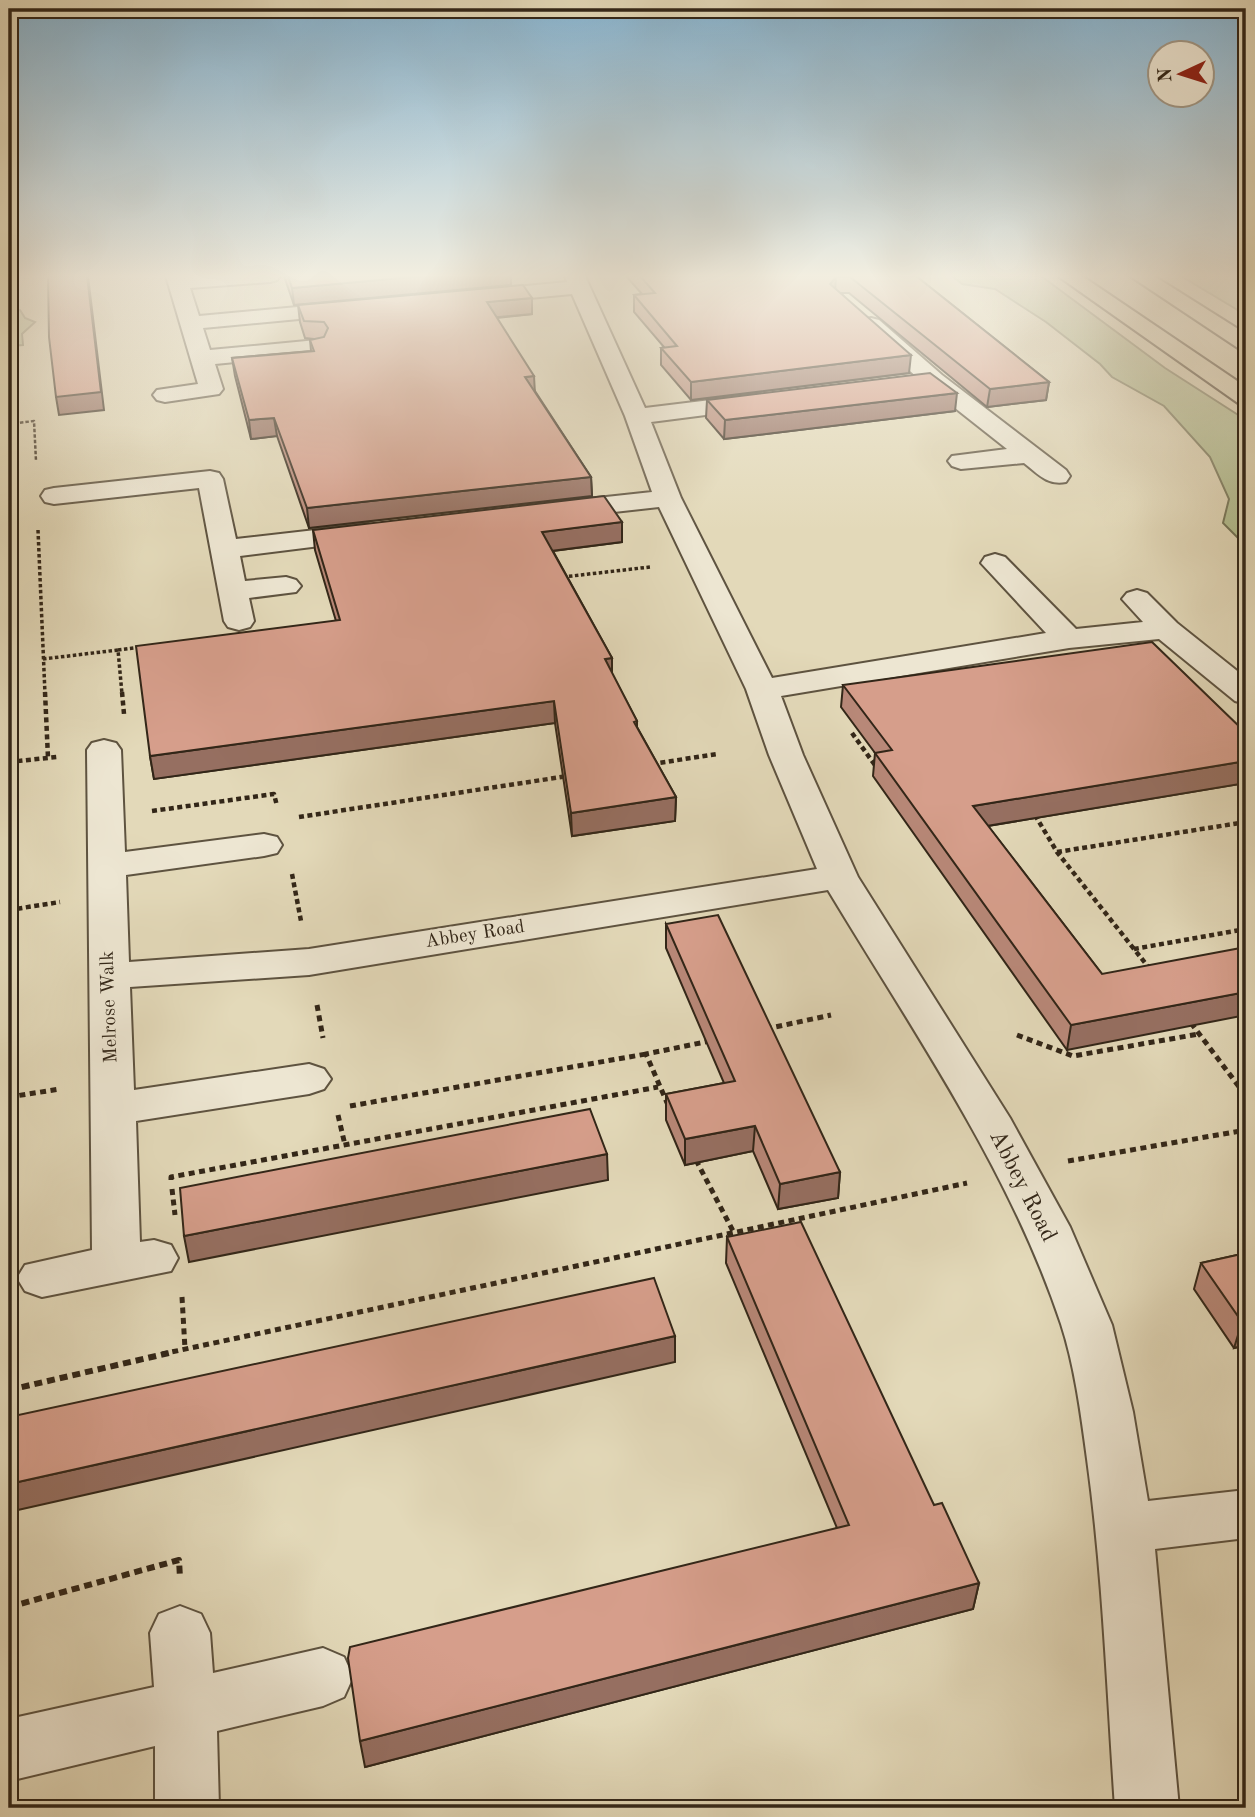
<svg xmlns="http://www.w3.org/2000/svg" width="1255" height="1817" font-family="'Old Standard TT',serif">
<style>
.green{fill:#b3bf90;stroke:#727254;stroke-width:2}
.lines{fill:none;stroke-linecap:round;stroke-linejoin:round}
.minor-casing{stroke:#5e5340;stroke-width:4}
.highway-casing{stroke:#322618;stroke-width:4}
.path-far4{stroke:#322618;stroke-width:2.5;stroke-dasharray:3.5 2;stroke-linecap:butt}
.path-far3{stroke:#322618;stroke-width:3.5;stroke-dasharray:3.5 2.5;stroke-linecap:butt}
.path-far2{stroke:#322618;stroke-width:4.5;stroke-dasharray:5 3.5;stroke-linecap:butt}
.path-far1{stroke:#322618;stroke-width:5;stroke-dasharray:6 4.5;stroke-linecap:butt}
.path{stroke:#322618;stroke-width:6;stroke-dasharray:8 5;stroke-linecap:butt}
.minor{fill:#ede6d2;fill-rule:evenodd}
.highway{fill:#e3d9b9;fill-rule:evenodd}
.wall{fill:#b88878;stroke:#322618;stroke-width:2}
.shaded-wall{fill:#966f61;stroke:#322618;stroke-width:2}
.building{fill:#d69e8b;stroke:#322618;stroke-width:2}
.labels{text-anchor:middle;dominant-baseline:central;stroke-width:6;stroke-linejoin:round;paint-order:stroke}
.street-label{font-size:19px;fill:#322618;stroke:#ede6d2}
.near-street-label{font-size:23px;fill:#322618;stroke:#ede6d2}
</style>
<rect width="100%" height="100%" fill="#e3d9b9"/>
<filter id="stains"><feTurbulence type="fractalNoise" baseFrequency=".00286" numOctaves="4"/><feColorMatrix values="0 0 0 0 .2 0 0 0 0 .09 0 0 0 0 .02 0 0 0 .5 -.17"/></filter>
<radialGradient id="worn" r=".72"><stop offset=".6" stop-color="#630" stop-opacity="0"/><stop offset="1" stop-color="#630" stop-opacity=".3"/></radialGradient>
<g class="green">
<path d="M 952,276 L 1041,276 L 1165,368 L 1246,420 L 1246,546 L 1223,523 L 1229,499 L 1210,457 L 1164,406 L 1112,377 L 1100,364 L 1046,322 L 995,289 L 962,284 Z"/>
<path d="M 1181,276 L 1246,276 L 1246,315 Z"/>
<path d="M 20,310 L 25,318 L 35,322 L 22,334 L 23,345 L 9,346 L 9,312 Z"/>
</g>
<g class="lines">
<g class="minor-casing">
<g id="minor">
<path d="M 166,276 L 280,276 L 277,280 L 270,282 L 190,288 L 199,316 L 352,302 L 360,303 L 363,308 L 360,313 L 352,314 L 203,328 L 210,350 L 317,340 L 325,342 L 328,347 L 325,352 L 317,354 L 215,364 L 223,389 L 219,394 L 165,402 L 157,400 L 153,395 L 157,390 L 198,384 Z"/>
<path d="M 565,276 L 585,276 L 645,408 L 760,394 L 768,396 L 772,401 L 768,406 L 760,408 L 651,422 L 681,498 L 772,678 L 1046,633 L 981,563 L 985,557 L 995,554 L 1005,557 L 1076,629 L 1143,622 L 1122,599 L 1127,593 L 1137,590 L 1147,593 L 1177,623 L 1246,678 L 1246,704 L 1235,701 L 1159,639 L 1069,648 L 781,696 L 803,755 L 858,877 L 1010,1118 L 1070,1227 L 1112,1325 L 1133,1412 L 1148,1501 L 1246,1490 L 1246,1538 L 1155,1549 L 1179,1808 L 1115,1808 C 1107,1692 1103,1575 1087,1459 C 1081,1415 1075,1367 1061,1324 C 1010,1170 911,1028 828,890 L 309,975 L 130,987 L 134,1090 L 309,1064 L 324,1069 L 331,1079 L 324,1089 L 309,1094 L 136,1121 L 140,1242 L 154,1240 L 171,1245 L 178,1258 L 171,1271 L 42,1297 L 25,1291 L 17,1278 L 25,1265 L 92,1250 L 87,750 L 92,743 L 104,740 L 116,743 L 121,750 L 125,852 L 264,834 L 277,837 L 282,845 L 277,853 L 264,856 L 126,875 L 129,962 L 309,949 L 817,869 L 769,755 L 746,689 L 659,507 L 560,518 L 550,516 L 546,510 L 550,504 L 560,502 L 652,492 L 625,416 L 572,294 L 475,303 L 468,301 L 465,297 L 468,293 L 475,291 L 567,282 Z"/>
<path d="M 871,318 L 879,320 L 942,375 L 1066,470 L 1070,476 L 1066,482 C 1048,486 1038,474 1024,463 L 961,469 L 952,466 L 948,461 L 952,456 L 1007,449 L 926,385 L 863,330 L 860,325 L 863,320 Z"/>
<path d="M 210,471 L 219,473 L 223,479 L 236,539 L 368,524 L 378,526 L 382,532 L 378,538 L 368,540 L 240,556 L 245,581 L 286,577 L 296,580 L 301,586 L 296,592 L 249,598 L 254,621 L 250,627 L 239,630 L 228,627 L 224,621 L 199,488 L 54,504 L 45,502 L 41,496 L 45,490 L 54,488 Z"/>
<path d="M 180,1606 L 201,1614 L 210,1633 L 213,1673 L 323,1648 L 344,1657 L 353,1677 L 344,1697 L 323,1706 L 217,1731 L 219,1808 L 155,1808 L 155,1746 L 9,1781 L 9,1719 L 154,1687 L 150,1633 L 159,1614 Z"/>
</g>
</g>
<g class="highway-casing">
<g id="highway">
<path d="M 1058,276 L 1082,276 L 1246,387 L 1246,405 L 1238,403 Z"/>
<path d="M 1130,276 L 1154,276 L 1246,334 L 1246,350 L 1238,348 Z"/>
</g>
</g>
<path class="path-far4" d="M 9,424 L 34,421 L 36,461"/>
<g class="path-far3">
<path d="M 38,530 L 45,694"/>
<path d="M 563,577 L 650,567"/>
<path d="M 118,650 L 141,647"/>
<path d="M 43,659 L 118,650 L 122,694"/>
</g>
<g class="path-far2">
<path d="M 45,692 L 48,758"/>
<path d="M 122,692 L 124,714"/>
<path d="M 852,733 L 877,768"/>
<path d="M 9,762 L 57,757"/>
<path d="M 652,764 L 717,754"/>
<path d="M 152,811 L 274,794 L 277,806"/>
<path d="M 1035,815 L 1057,852 L 1134,949"/>
<path d="M 299,817 L 568,776"/>
<path d="M 1057,852 L 1246,822"/>
<path d="M 292,874 L 301,921"/>
<path d="M 9,910 L 60,902"/>
<path d="M 1150,969 L 1134,949 L 1246,929"/>
</g>
<g class="path-far1">
<path d="M 317,1005 L 323,1038"/>
<path d="M 1191,1023 L 1246,1096"/>
<path d="M 766,1029 L 831,1015"/>
<path d="M 1017,1035 L 1073,1056 L 1199,1034"/>
<path d="M 9,1097 L 60,1089"/>
<path d="M 668,1105 L 646,1054 L 710,1041"/>
<path d="M 350,1106 L 646,1054"/>
<path d="M 338,1115 L 345,1145"/>
<path d="M 696,1160 L 733,1231"/>
<path d="M 1068,1161 L 1246,1130"/>
<path d="M 171,1180 L 171,1177 L 658,1087"/>
<path d="M 172,1189 L 175,1215"/>
<path d="M 182,1297 L 185,1349"/>
<path d="M 162,1354 L 967,1183"/>
</g>
<g class="path">
<path d="M 9,1390 L 169,1353"/>
<path d="M 9,1607 L 179,1560 L 180,1578"/>
</g>
<use href="#minor" class="minor"/>
<use href="#highway" class="highway"/>
</g>
<g class="wall">
<path d="M 284,276 L 511,276 L 511,285 L 294,305 Z"/>
<path d="M 626,276 L 916,276 L 1049,382 L 1046,400 L 987,407 L 849,293 L 841,293 L 909,373 L 691,400 L 661,365 L 661,348 L 664,347 L 634,312 L 634,295 L 642,294 Z"/>
<path d="M 532,298 L 532,314 L 497,318 L 535,391 L 591,477 L 592,496 L 309,528 L 277,436 L 251,439 L 235,376 L 232,358 L 311,351 L 310,340 L 314,339 L 305,338 L 300,322 L 298,305 Z"/>
<path d="M 707,400 L 955,411 L 724,439 L 706,418 Z"/>
<path d="M 313,530 L 622,542 L 553,551 L 612,658 L 612,674 L 637,721 L 637,727 L 676,797 L 675,821 L 572,836 L 555,723 L 154,779 L 150,756 L 336,621 L 315,550 Z"/>
<path d="M 843,685 L 1246,733 L 1246,783 L 988,826 L 1102,974 L 1067,1050 L 873,776 L 875,753 L 841,707 Z"/>
<path d="M 666,924 L 840,1172 L 838,1198 L 778,1209 L 753,1151 L 685,1165 L 666,1120 L 666,1094 L 724,1083 L 666,948 Z"/>
<path d="M 727,1237 L 934,1505 L 979,1583 L 973,1609 L 365,1767 L 837,1528 L 726,1263 Z"/>
<path d="M 1246,1253 L 1246,1345 L 1234,1348 L 1194,1289 L 1201,1263 Z"/>
</g>
<g class="shaded-wall">
<path d="M 87,276 L 88,276 L 104,410 L 59,415 L 56,397 Z"/>
<path d="M 423,276 L 511,276 L 511,285 L 294,305 L 292,288 Z"/>
<path d="M 836,277 L 835,293 L 830,284 Z"/>
<path d="M 532,298 L 532,314 L 488,318 L 487,302 Z"/>
<path d="M 911,355 L 909,373 L 691,400 L 691,382 Z"/>
<path d="M 534,376 L 535,394 L 525,377 Z"/>
<path d="M 1049,382 L 1046,400 L 987,407 L 990,389 Z"/>
<path d="M 957,393 L 955,411 L 724,439 L 725,420 Z"/>
<path d="M 274,418 L 277,436 L 251,439 L 249,420 Z"/>
<path d="M 591,477 L 592,496 L 309,528 L 307,508 Z"/>
<path d="M 622,522 L 622,542 L 543,552 L 542,532 Z"/>
<path d="M 612,658 L 612,680 L 605,659 Z"/>
<path d="M 554,701 L 555,723 L 154,779 L 150,756 Z"/>
<path d="M 1246,761 L 1246,783 L 969,829 L 973,806 Z"/>
<path d="M 676,797 L 675,821 L 572,836 L 571,813 Z"/>
<path d="M 1246,992 L 1246,1015 L 1067,1050 L 1071,1025 Z"/>
<path d="M 755,1126 L 753,1151 L 685,1165 L 685,1139 Z"/>
<path d="M 607,1154 L 608,1180 L 189,1262 L 184,1236 Z"/>
<path d="M 840,1172 L 838,1198 L 778,1209 L 780,1184 Z"/>
<path d="M 1246,1321 L 1246,1345 L 1234,1348 L 1242,1322 Z"/>
<path d="M 675,1336 L 675,1362 L 9,1512 L 9,1484 Z"/>
<path d="M 979,1583 L 973,1609 L 365,1767 L 360,1741 Z"/>
</g>
<g class="building">
<path d="M 48,276 L 87,276 L 101,392 L 56,397 L 49,337 Z"/>
<path d="M 288,276 L 423,276 L 292,288 Z"/>
<path d="M 640,276 L 916,276 L 1049,382 L 990,389 L 850,277 L 836,277 L 830,284 L 911,355 L 691,382 L 661,348 L 677,346 L 634,295 L 655,293 Z"/>
<path d="M 523,285 L 532,298 L 487,302 L 534,376 L 525,377 L 591,477 L 307,508 L 274,418 L 249,420 L 232,358 L 314,351 L 310,340 L 324,337 L 328,328 L 324,322 L 304,321 L 298,305 Z"/>
<path d="M 930,373 L 957,393 L 725,420 L 707,400 Z"/>
<path d="M 604,496 L 622,522 L 542,532 L 612,658 L 605,659 L 637,721 L 634,722 L 676,797 L 571,813 L 554,701 L 150,756 L 136,646 L 340,620 L 313,530 Z"/>
<path d="M 1152,642 L 1246,733 L 1246,761 L 973,806 L 1102,974 L 1246,947 L 1246,992 L 1071,1025 L 875,753 L 892,750 L 843,685 Z"/>
<path d="M 718,915 L 840,1172 L 780,1184 L 755,1126 L 685,1139 L 666,1094 L 735,1081 L 666,924 Z"/>
<path d="M 590,1109 L 607,1154 L 184,1236 L 180,1188 Z"/>
<path d="M 801,1222 L 934,1505 L 942,1503 L 979,1583 L 360,1741 L 348,1658 L 350,1647 L 849,1525 L 727,1237 Z"/>
<path d="M 1246,1253 L 1246,1321 L 1242,1322 L 1201,1263 Z"/>
<path d="M 654,1278 L 675,1336 L 9,1484 L 9,1417 Z"/>
</g>
<linearGradient id="sky" x2="0" y2="1"><stop stop-color="#87b6d4"/><stop offset="0.52" stop-color="#f2eee0"/><stop offset="1" stop-color="#f2eee0" stop-opacity="0"/></linearGradient>
<rect width="1255" height="531" fill="url(#sky)"/>
<g class="labels">
<g class="street-label">
<text transform="translate(475 935) rotate(-9)">Abbey Road</text>
<text transform="translate(110 1007) rotate(-92)">Melrose Walk</text>
</g>
<g class="near-street-label">
<text transform="translate(1023 1186) rotate(63)">Abbey Road</text>
</g>
</g>
<rect width="1255" height="1817" fill="none" stroke="#e3d9b9" stroke-width="35"/>
<rect x="10" y="10" width="1234" height="1796" fill="none" stroke="#322618" stroke-width="3.5"/>
<rect x="18" y="18" width="1220" height="1782" fill="none" stroke="#322618" stroke-width="2"/>
<g transform="translate(1181 74) rotate(266)"><circle r="33" fill="#ede6d2" stroke="#a29988" stroke-width="2"/>
<path d="M0-5L12 26L0 18L-12 26Z" fill="#8f2418"/>
<text y="-10" font-size="19" font-weight="bold" text-anchor="middle" fill="#322618">N</text>
</g>
<rect width="100%" height="100%" filter="url(#stains)"/>
<rect width="100%" height="100%" fill="url(#worn)"/>
</svg>
